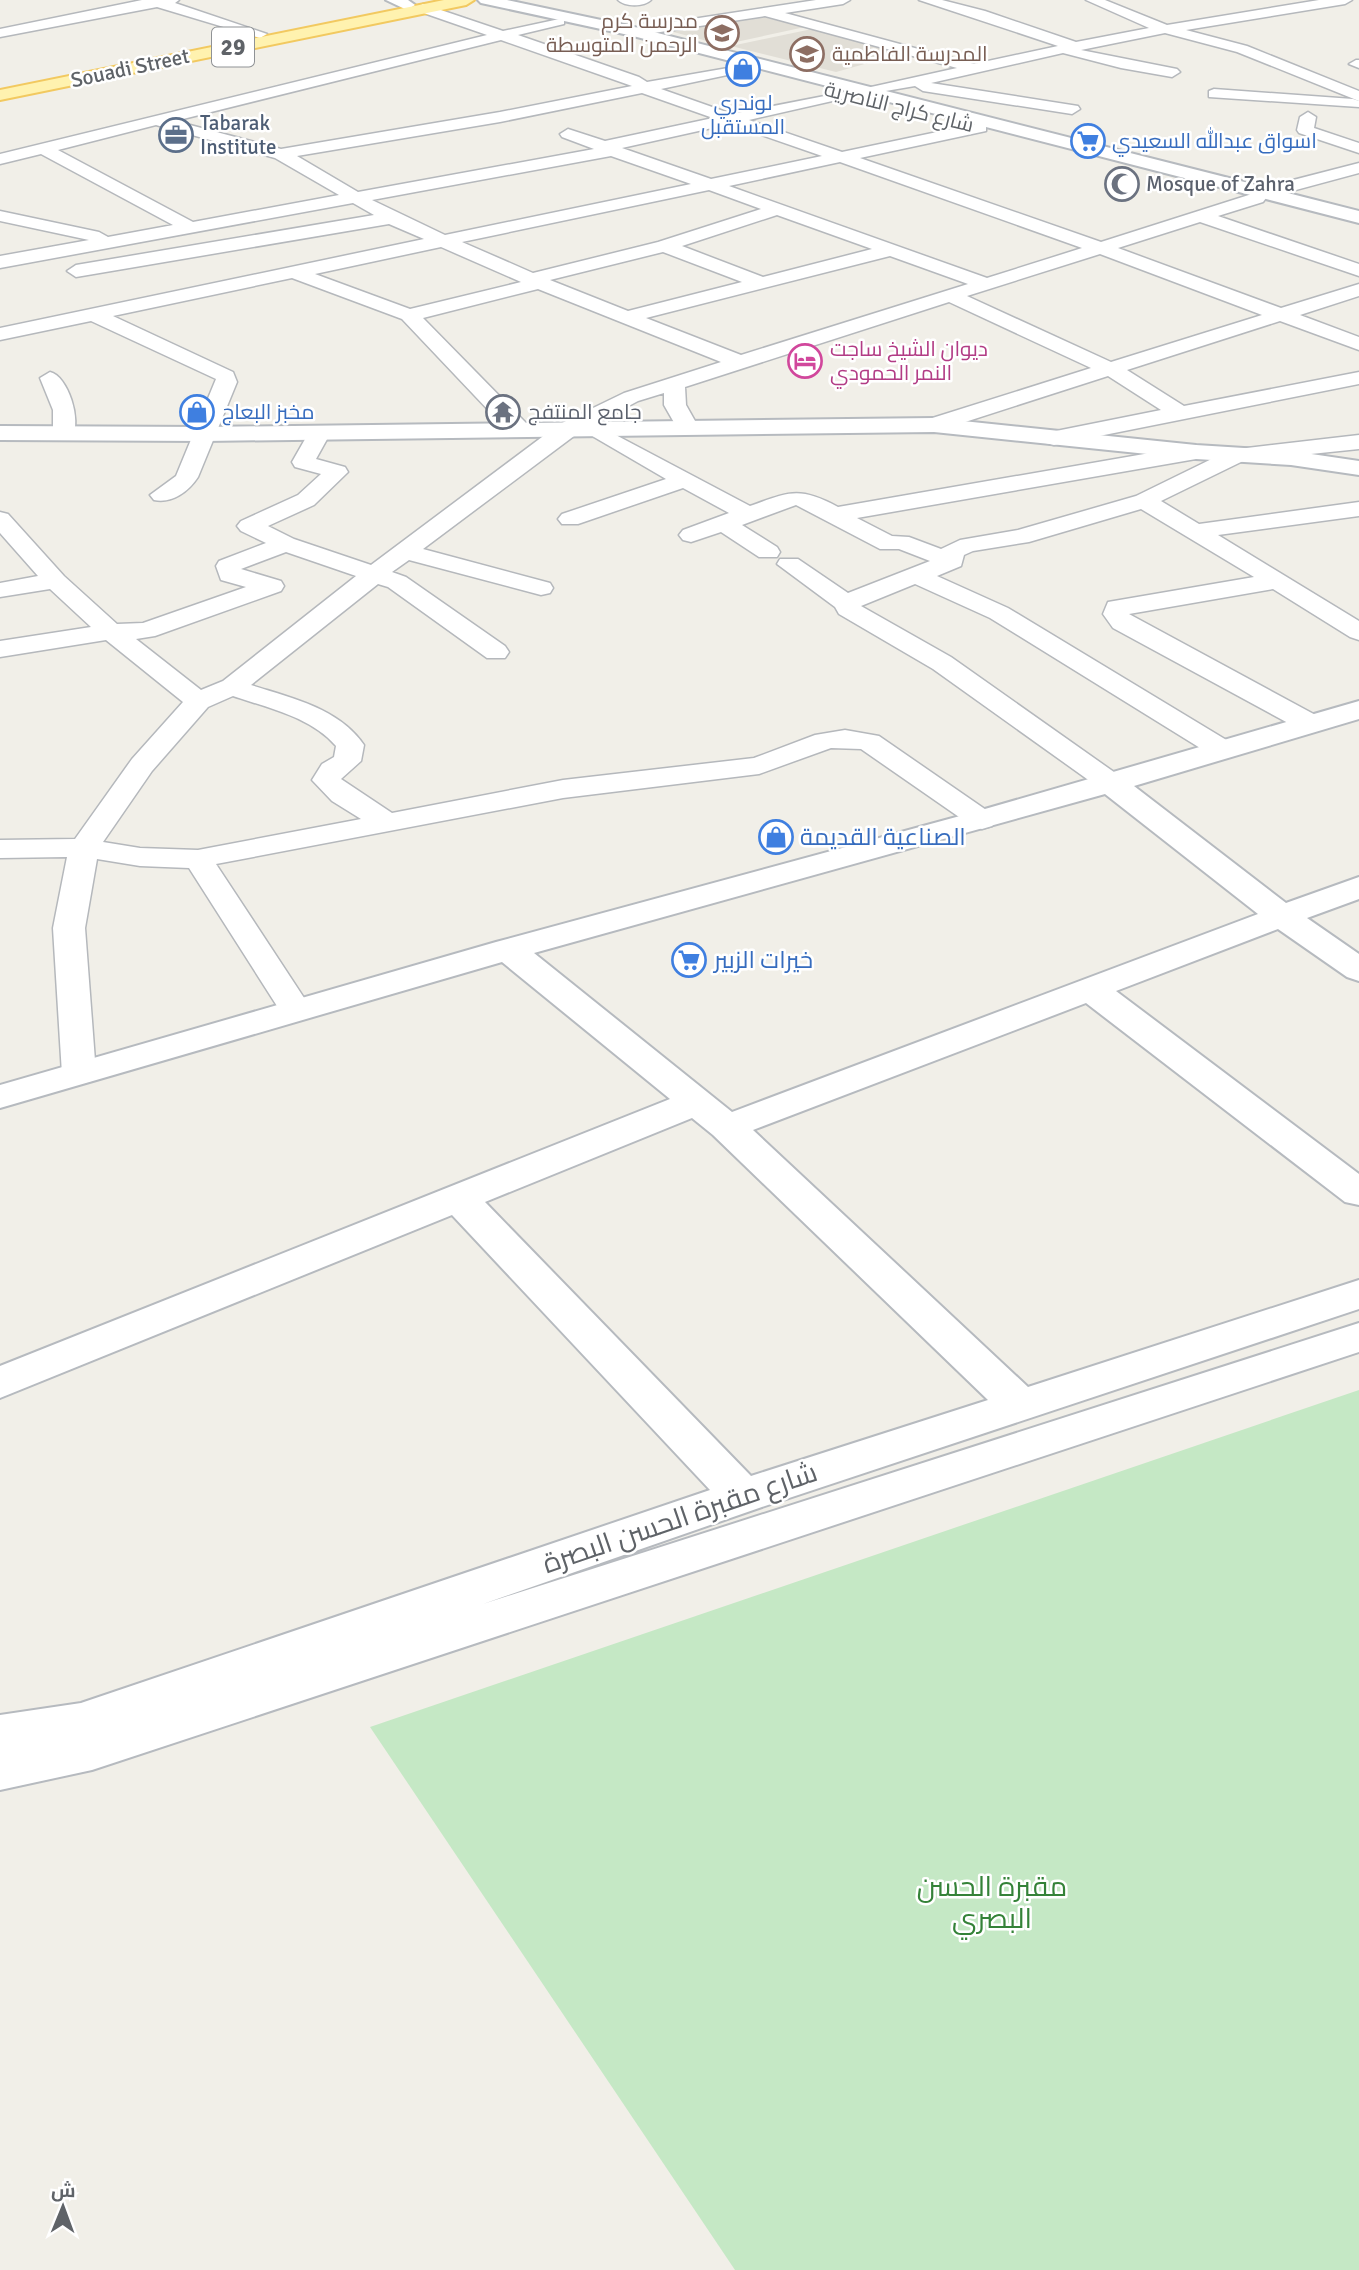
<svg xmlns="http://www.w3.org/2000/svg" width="1359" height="2270" font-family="Signika,Cairo,sans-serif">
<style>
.education{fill:#e1ded6}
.green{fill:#c5e8c5}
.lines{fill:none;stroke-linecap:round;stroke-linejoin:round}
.street-casing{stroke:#b5b8bc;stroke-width:3}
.secondary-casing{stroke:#b6babf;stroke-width:4}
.primary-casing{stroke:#f2c960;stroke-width:4}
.street{fill:#fff;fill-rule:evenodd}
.secondary{fill:#fff;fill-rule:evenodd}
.primary{fill:#fff2af;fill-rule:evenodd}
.labels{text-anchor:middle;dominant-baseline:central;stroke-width:5;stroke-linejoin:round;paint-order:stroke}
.far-education-label{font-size:21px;fill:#785e54;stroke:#fff;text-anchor:end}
.far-street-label{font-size:21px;fill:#5f6368;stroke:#fff}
.far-shop-label{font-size:21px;fill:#366cbe;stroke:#fff;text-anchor:start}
.far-service-label{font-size:21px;fill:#4e5e75;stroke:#fff;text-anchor:start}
.far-worship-label{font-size:21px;fill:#5b616d;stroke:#fff;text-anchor:start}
.far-hotel-label{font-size:21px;fill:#b23c85;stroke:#fff;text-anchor:start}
.shield{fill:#fff;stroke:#8f9295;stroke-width:2}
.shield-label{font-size:23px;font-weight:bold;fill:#5f6368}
.shop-label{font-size:24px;fill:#366cbe;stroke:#fff;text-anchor:start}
.near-street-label{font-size:28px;fill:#5f6368;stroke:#fff}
.near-park-label{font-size:28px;fill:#348238;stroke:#fff}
</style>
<rect width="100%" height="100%" fill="#f1efe8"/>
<g class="education">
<path d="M 759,16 L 805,27 L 722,45 L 666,30 Z"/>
<path d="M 812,29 L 904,53 L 836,72 L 731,46 Z"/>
</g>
<path class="green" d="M 1359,1390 L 1359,2270 L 735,2270 L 370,1727 Z"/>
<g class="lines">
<g class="street-casing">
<g id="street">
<path d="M 142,0 L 179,0 L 175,3 L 267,34 L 260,38 L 157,7 L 0,37 L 0,29 Z"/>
<path d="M 618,0 L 651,0 C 644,7 625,7 618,0 Z"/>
<path d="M 816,0 L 850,0 L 843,4 L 785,13 L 974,64 L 1058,46 L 919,0 L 942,0 L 985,11 L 1076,42 L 1149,28 L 1086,0 L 1105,0 L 1167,25 L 1319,0 L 1352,0 L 1345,4 L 1186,30 L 1247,46 L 1359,91 L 1359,101 L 1237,52 L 1165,33 L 1081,50 L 1177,69 L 1180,72 L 1172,77 L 1121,68 L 1063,53 L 931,83 L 1078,106 L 1080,109 L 1072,114 L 923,91 L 915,86 L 862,95 L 862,89 L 957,68 L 765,16 L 634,36 L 627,32 L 634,28 Z"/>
<path d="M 423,4 L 503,31 L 564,18 L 564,24 L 518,35 L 639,77 L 647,82 L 751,64 L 751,70 L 661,89 L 732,114 L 850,91 L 850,97 L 749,120 L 842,152 L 980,123 L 986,125 L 986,131 L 860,158 L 1101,242 L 1255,193 L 1258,189 L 1359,163 L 1359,173 L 1266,198 L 1263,202 L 1218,216 L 1359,264 L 1359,276 L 1200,222 L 1118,248 L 1281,308 L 1359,284 L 1359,296 L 1300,315 L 1359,337 L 1359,350 L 1280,321 L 1127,370 L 1184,406 L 1359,372 L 1359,384 L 1054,445 L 1046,443 L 1043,438 L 1046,433 L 1161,410 L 1108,376 L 934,432 L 926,430 L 923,425 L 926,420 L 1091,368 L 949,302 L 685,387 L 686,405 L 699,428 L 696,433 L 680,433 L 664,405 L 664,393 L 638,401 L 595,424 L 750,506 C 789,492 799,486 838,507 L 1196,445 L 1207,452 L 1196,459 L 857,518 L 892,536 L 909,537 L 941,549 L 960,540 L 1018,530 L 1136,496 L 1230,450 L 1359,435 L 1359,449 L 1243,461 L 1161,501 L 1199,524 L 1359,502 L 1359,516 L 1218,535 L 1359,621 L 1359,640 L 1350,637 L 1273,589 L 1129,614 L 1321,718 L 1325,724 L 1321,730 L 1301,730 L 1113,628 L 1103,614 L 1108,602 L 1254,577 L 1141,509 L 1029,542 L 973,551 L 964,555 L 961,566 L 937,576 L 1008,608 L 1233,744 L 1237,750 L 1233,756 L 1213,756 L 990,618 L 915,584 L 861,606 L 951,657 L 1121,777 L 1125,783 L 1121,789 L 1111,792 L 1101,789 L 933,669 L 839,614 L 835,607 L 777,564 L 780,559 L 798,559 L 848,593 L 930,561 L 899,549 L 880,549 L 796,505 L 742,525 L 777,547 L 780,552 L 777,557 L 759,557 L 721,532 L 691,542 L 683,540 L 679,535 L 683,530 L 729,513 L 683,488 L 578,524 L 562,524 L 558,519 L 562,514 L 666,479 L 582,430 L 423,549 L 550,583 L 553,588 L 550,593 L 541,595 L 409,560 L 392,572 L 406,577 L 505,646 L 509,652 L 505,658 L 487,658 L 388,587 L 378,584 L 251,685 C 291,698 339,708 364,745 L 361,761 L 341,779 L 392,813 L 563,780 L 754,758 L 815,735 L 845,730 L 879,736 L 992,814 L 997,820 L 992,826 L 982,829 L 972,826 L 861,749 L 831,748 L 759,774 L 563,798 L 216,864 L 312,1010 L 308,1017 L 296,1020 L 284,1017 L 189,868 L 140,866 L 97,859 L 85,928 L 96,1074 L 91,1081 L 79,1084 L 67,1081 L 62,1074 L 53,928 L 67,857 L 0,858 L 0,840 L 75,839 L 132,759 L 183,702 L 106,640 L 0,657 L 0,641 L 91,627 L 50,589 L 0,597 L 0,583 L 38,576 L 0,533 L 0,512 L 8,514 L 64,576 L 117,624 L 143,623 L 246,587 L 221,580 L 216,566 L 219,561 L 266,543 L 241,531 L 237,526 L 241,521 L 298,495 L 321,474 L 295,467 L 292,462 L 312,427 L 328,427 L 331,432 L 316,459 L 345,467 L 348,472 L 314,505 L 268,526 L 294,539 L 371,565 L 558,425 L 624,393 L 721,362 L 538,289 L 423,318 L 527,424 L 530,429 L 527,434 L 511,434 L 402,319 L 292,278 L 113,316 L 233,372 L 237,382 L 198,477 C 189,491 172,504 154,500 L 150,495 L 176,476 L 216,379 L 91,321 L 0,340 L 0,328 L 424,239 L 389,224 L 76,277 L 67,271 L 76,265 L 374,215 L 353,203 L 0,268 L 0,256 L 89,240 L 0,221 L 0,211 L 99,232 L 108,237 L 173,225 L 41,154 L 0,164 L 0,154 L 487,35 L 418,11 L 416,8 ZM 501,40 L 632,86 L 500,112 L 281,149 L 175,121 ZM 642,93 L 713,118 L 605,141 L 568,129 L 560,134 L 562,137 L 594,149 L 358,192 L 297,156 L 500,122 ZM 730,124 L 822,156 L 711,179 L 622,148 ZM 156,125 L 275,158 L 339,195 L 193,222 L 58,150 ZM 611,156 L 691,184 L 445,235 L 372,200 ZM 840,162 L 1082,248 L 987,278 L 729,186 ZM 709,190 L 761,209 L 658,242 L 533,273 L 462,242 ZM 777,215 L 872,249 L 763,277 L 682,246 ZM 441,247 L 521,282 L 410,309 L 315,274 ZM 663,252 L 742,282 L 628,311 L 550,280 ZM 1100,254 L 1262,315 L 1111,362 L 967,296 ZM 890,256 L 968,284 L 741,355 L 646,318 ZM 286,552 L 356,576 L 223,681 L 201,690 L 136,639 L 155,636 L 281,591 L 284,586 L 281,581 L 241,569 ZM 233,696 C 268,708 311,717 336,746 L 334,757 L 322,764 L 312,780 L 332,801 L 361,819 L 198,850 L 140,848 L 103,842 L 152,771 L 208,707 Z"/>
<path d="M 1356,60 L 1359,60 L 1359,68 L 1349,64 Z"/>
<path d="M 1214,89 L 1353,99 L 1359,101 L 1359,107 L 1209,97 L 1209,91 Z"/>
<path d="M 1308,112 L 1316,117 L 1314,128 L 1359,143 L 1359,153 L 1299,133 L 1297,130 L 1300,117 Z"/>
<path d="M 50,372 C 68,376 82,421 72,437 L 56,437 L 53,432 L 53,410 L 40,378 Z"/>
</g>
</g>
<g class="secondary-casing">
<g id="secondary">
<path d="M 386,0 L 408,0 L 415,5 L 407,10 Z"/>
<path d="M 478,0 L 507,0 L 634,27 L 1359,211 L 1359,223 L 633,36 L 481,3 Z"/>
<path d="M 934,418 L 1196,445 L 1291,451 L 1359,461 L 1359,475 L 1291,465 L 1196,459 L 934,432 L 205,441 L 0,440 L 0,426 L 205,427 Z"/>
<path d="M 1359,701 L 1359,719 L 1134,786 L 1286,903 L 1359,877 L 1359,899 L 1307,918 L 1359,954 L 1359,981 L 1347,977 L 1278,929 L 1116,991 L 1359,1174 L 1359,1205 L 1345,1202 L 1086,1003 L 753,1130 L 1028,1387 L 1359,1280 L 1359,1309 L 759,1508 L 483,1604 L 1359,1323 L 1359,1352 L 92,1770 L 0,1790 L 0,1715 L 81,1703 L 710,1490 L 452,1215 L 0,1398 L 0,1366 L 670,1099 L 502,962 L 0,1108 L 0,1085 L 496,942 L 971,813 ZM 1105,794 L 1258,914 L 732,1112 L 534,953 ZM 692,1118 L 713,1135 L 988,1400 L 751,1476 L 485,1202 Z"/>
</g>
</g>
<g class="primary-casing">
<path id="primary" d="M 444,0 L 474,0 L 466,5 L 0,100 L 0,90 Z"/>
</g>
<use href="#street" class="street"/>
<use href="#secondary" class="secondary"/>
<use href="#primary" class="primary"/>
</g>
<defs>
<g id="school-ring" transform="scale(1.75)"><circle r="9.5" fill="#fff" stroke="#8d6e63" stroke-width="1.5"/><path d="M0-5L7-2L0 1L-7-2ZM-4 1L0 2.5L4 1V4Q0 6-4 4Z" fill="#8d6e63"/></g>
<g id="shop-ring" transform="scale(1.75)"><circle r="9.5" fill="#fff" stroke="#3f7fe0" stroke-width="1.5"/><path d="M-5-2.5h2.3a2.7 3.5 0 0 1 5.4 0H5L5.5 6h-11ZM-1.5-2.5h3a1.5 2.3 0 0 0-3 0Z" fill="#3f7fe0"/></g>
<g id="office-ring" transform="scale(1.75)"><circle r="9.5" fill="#fff" stroke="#5c6f8a" stroke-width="1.5"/><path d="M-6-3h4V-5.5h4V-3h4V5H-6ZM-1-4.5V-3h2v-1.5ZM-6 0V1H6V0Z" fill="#5c6f8a"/></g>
<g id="supermarket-ring" transform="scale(1.75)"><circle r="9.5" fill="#fff" stroke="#3f7fe0" stroke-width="1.5"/><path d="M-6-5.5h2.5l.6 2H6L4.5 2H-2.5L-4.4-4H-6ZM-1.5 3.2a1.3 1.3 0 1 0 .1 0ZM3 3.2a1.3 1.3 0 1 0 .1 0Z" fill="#3f7fe0"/></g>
<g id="mosque-ring" transform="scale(1.75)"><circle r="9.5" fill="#fff" stroke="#6b7280" stroke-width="1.5"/><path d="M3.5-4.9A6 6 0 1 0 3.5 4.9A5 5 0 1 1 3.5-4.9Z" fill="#6b7280"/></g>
<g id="hotel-ring" transform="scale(1.75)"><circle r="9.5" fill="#fff" stroke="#d1479c" stroke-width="1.5"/><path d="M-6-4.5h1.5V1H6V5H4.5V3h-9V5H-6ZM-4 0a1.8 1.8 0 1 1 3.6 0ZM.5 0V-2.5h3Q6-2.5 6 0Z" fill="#d1479c"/></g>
<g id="temple-ring" transform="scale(1.75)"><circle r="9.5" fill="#fff" stroke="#6b7280" stroke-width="1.5"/><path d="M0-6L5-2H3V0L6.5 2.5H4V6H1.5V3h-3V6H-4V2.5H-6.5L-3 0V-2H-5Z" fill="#6b7280"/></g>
</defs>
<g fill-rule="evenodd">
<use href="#school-ring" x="722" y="33"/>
<use href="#school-ring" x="807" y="54"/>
<use href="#shop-ring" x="743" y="69"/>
<use href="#office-ring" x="176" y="135"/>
<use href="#supermarket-ring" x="1088" y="141"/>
<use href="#mosque-ring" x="1122" y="184"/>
<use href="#hotel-ring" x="805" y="361"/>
<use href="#shop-ring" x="197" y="412"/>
<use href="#temple-ring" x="503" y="412"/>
<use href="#shop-ring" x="776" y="837"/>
<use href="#supermarket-ring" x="689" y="960"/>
</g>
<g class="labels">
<g class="far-education-label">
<text x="698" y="21">مدرسة كرم<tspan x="698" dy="24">الرحمن المتوسطة</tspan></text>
<text x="832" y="54" text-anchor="start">المدرسة الفاطمية</text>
</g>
<g class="far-street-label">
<text transform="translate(130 68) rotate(-12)">Souadi Street</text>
<text transform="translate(899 107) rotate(14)">شارع كراج الناصرية</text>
</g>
<g class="far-shop-label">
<text x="743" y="103" text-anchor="middle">لوندري<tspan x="743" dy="24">المستقبل</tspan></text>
<text x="1112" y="141">اسواق عبدالله السعيدي</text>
<text x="222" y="412">مخبز البعاج</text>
</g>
<g class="far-service-label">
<text x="200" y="123">Tabarak<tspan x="200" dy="24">Institute</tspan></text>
</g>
<g class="far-worship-label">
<text x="1146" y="184">Mosque of Zahra</text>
<text x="528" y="412">جامع المنتفج</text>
</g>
<g class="far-hotel-label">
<text x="830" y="349">ديوان الشيخ ساجت<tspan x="830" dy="24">النمر الحمودي</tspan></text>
</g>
<rect class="shield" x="212" y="27.5" width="42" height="39" rx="5"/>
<g class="shield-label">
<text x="233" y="47">29</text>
</g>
<g class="shop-label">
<text x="800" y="837">الصناعية القديمة</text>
<text x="714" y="960">خيرات الزبير</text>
</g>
<g class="near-street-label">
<text transform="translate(680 1518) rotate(-19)">شارع مقبرة الحسن البصرة</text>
</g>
<g class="near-park-label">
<text x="992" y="1887">مقبرة الحسن<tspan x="992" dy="32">البصري</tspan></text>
</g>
</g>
<g transform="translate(63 2207) rotate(1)" stroke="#ffffff" stroke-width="5" paint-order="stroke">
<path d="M0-5L12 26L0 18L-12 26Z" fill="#5f6368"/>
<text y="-10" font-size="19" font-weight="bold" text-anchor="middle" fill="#5f6368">ش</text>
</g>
</svg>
